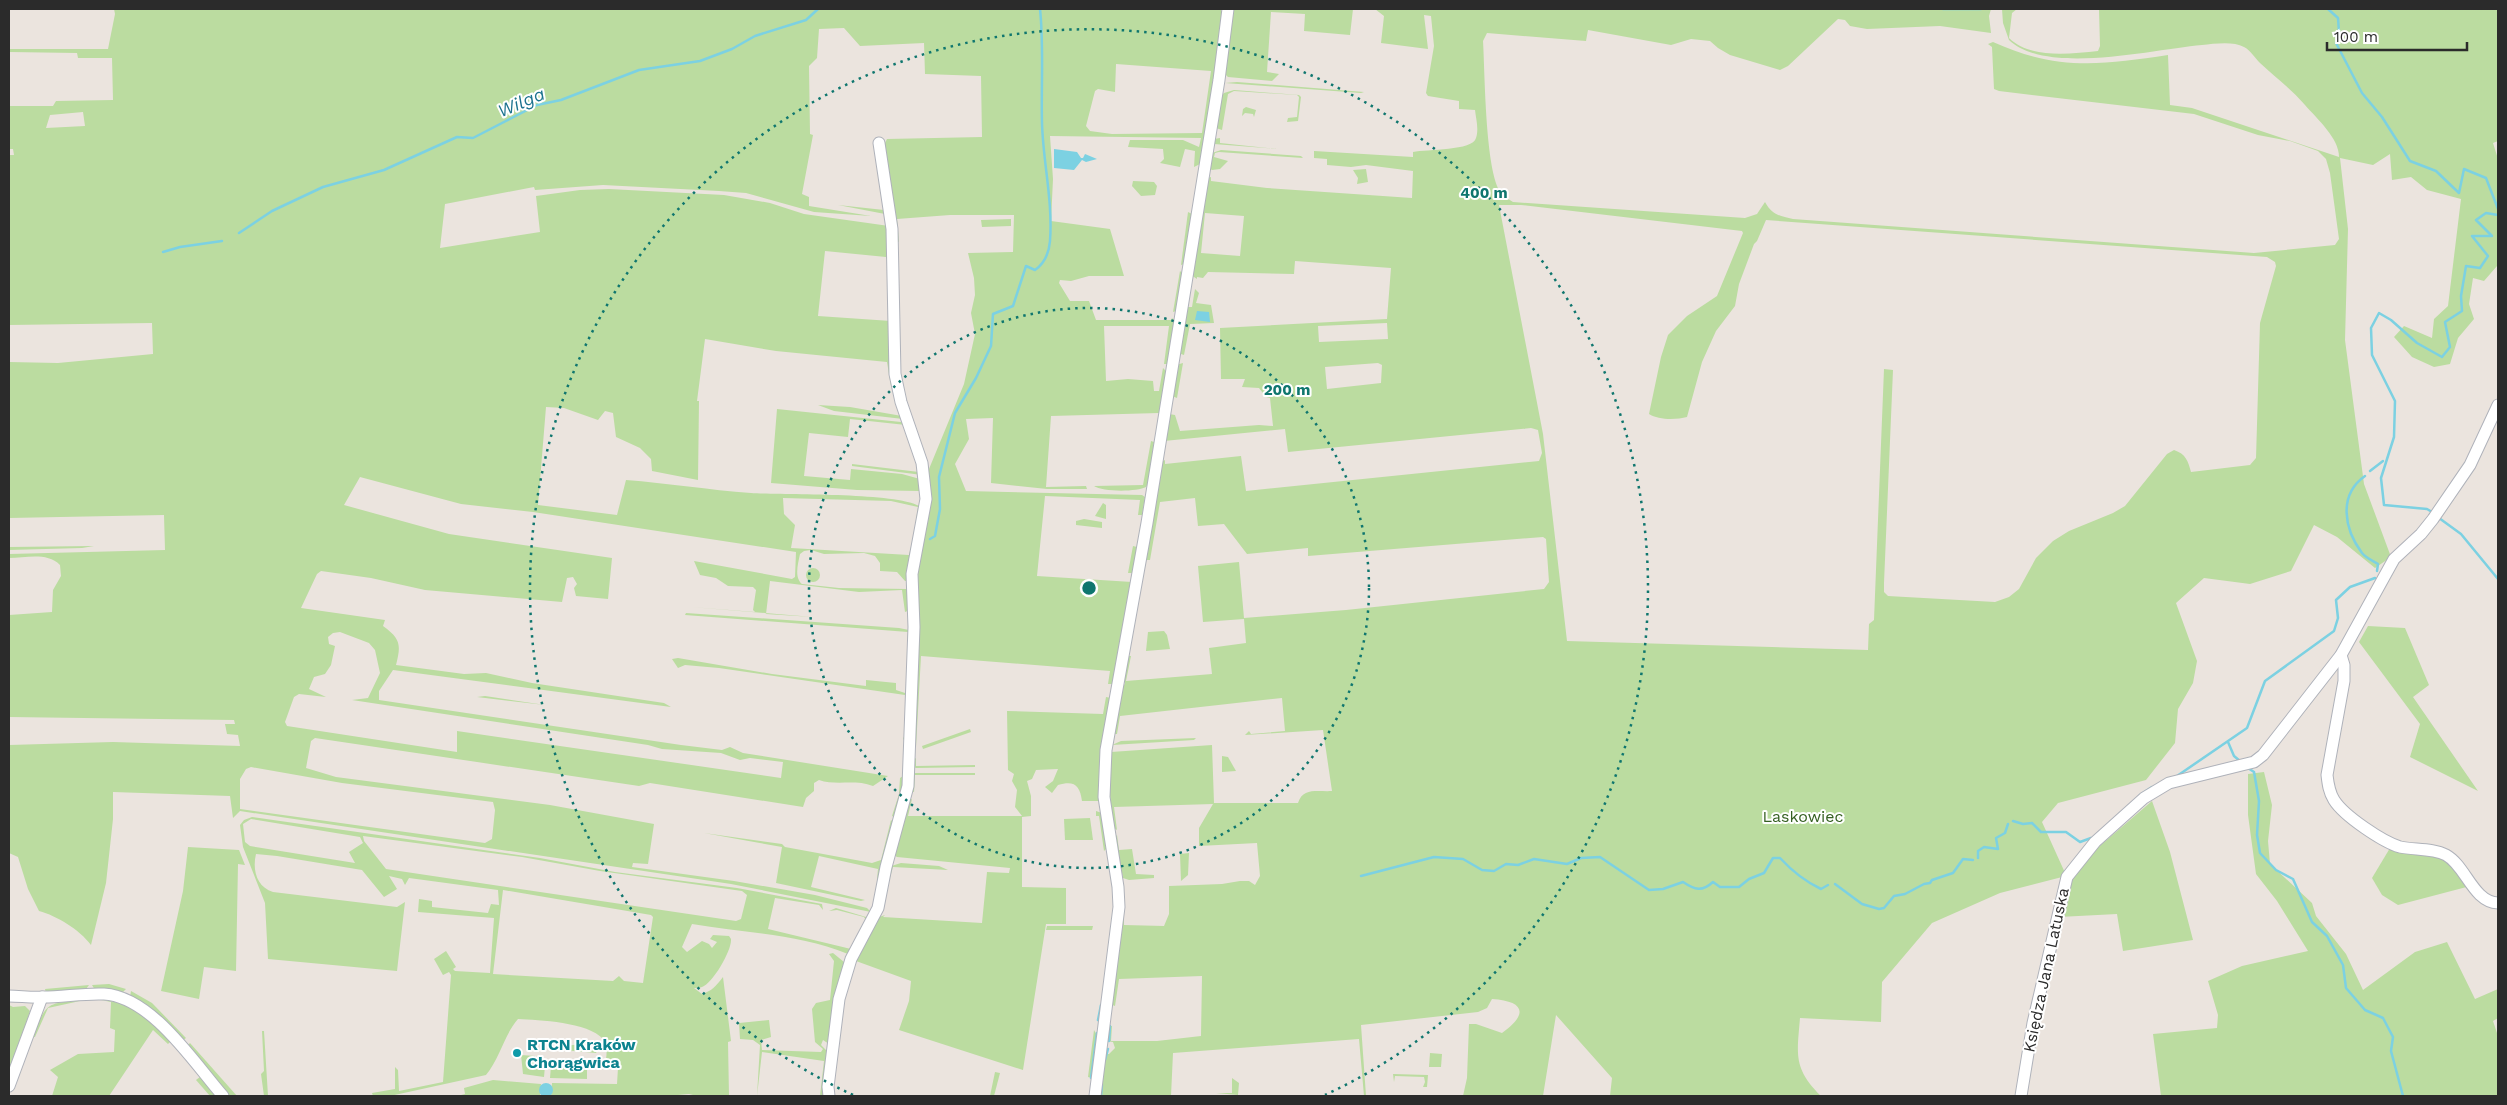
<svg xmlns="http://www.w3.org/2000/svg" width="2507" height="1105" font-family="'Work Sans',sans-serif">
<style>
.green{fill:#bbdca0;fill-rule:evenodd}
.water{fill:#7cd1e2}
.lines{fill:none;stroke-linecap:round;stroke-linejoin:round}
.stream{stroke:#7cd1e2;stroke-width:2.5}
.minor-casing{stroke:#afb2ba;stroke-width:13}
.minor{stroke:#fff;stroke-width:11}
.ring{fill:none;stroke:#0f766e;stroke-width:2.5;stroke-dasharray:2.5 5}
.culture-dot{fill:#0f9aa8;stroke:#fff;stroke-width:2}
.labels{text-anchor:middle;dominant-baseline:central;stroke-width:4;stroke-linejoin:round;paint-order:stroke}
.park-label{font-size:16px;fill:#356022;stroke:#fff}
.street-label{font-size:16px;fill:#2b2b2b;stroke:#fff}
.culture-label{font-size:16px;font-weight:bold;fill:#0d838f;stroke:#fff;text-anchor:start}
.water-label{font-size:18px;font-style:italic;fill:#1b728e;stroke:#fff}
.centre{fill:#0f766e;stroke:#fff;stroke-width:2.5}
.ring-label{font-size:15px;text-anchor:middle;font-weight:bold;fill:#0f766e;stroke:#fff;stroke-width:4;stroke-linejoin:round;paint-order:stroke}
</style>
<rect width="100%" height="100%" fill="#ebe4de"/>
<g class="green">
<path d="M 114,9 L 1221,9 L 1221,11 L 1224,11 L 1200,164 L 1194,167 L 1195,151 L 1185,149 L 1180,167 L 1160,163 L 1164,159 L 1163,149 L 1128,147 L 1130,140 L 1183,140 L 1199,147 L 1201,138 L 1050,136 L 1053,179 L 1051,221 L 1110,229 L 1124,276 L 1089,276 L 1071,281 L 1060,280 L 1059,283 L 1070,301 L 1089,301 L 1096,320 L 1171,320 L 1172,318 L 1174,320 L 1167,364 L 1164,364 L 1169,326 L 1104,326 L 1106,381 L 1128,379 L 1153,381 L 1154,391 L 1159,391 L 1163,368 L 1166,371 L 1159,413 L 1051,416 L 1046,487 L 1086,486 L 1087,489 L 1047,489 L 991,483 L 993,418 L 966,419 L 969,439 L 955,464 L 966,491 L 1142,495 L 1145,497 L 1142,515 L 1138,515 L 1140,500 L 1045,496 L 1037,576 L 1132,582 L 1113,684 L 1108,684 L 1110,671 L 921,656 L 916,747 L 914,746 L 914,588 L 925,525 L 912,419 L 929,469 L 964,384 L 975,334 L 971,313 L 975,295 L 974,278 L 968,253 L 1013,252 L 1014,215 L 950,215 L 897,219 L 899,242 L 895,240 L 883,147 L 887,139 L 982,137 L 981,76 L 925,74 L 924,43 L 860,46 L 844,28 L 819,29 L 817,58 L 809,66 L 810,134 L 813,135 L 802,194 L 809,197 L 809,206 L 871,216 L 814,212 L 746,193 L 719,191 L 603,185 L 535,190 L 534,187 L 445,204 L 440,248 L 540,232 L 536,196 L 580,190 L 609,189 L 724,195 L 770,203 L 804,214 L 889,226 L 890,261 L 887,260 L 886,257 L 825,251 L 818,316 L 891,321 L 895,384 L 891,386 L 887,362 L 776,351 L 705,339 L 697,401 L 699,401 L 698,480 L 652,471 L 651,459 L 640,448 L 616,437 L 613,413 L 605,411 L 598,420 L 564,408 L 546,407 L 538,505 L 617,515 L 626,480 C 667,483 709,490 751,493 C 784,495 899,492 921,507 L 917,534 L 914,533 L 918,507 L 891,501 L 783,498 L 784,514 L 795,525 L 791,548 L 909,555 L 911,547 L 914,548 L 909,581 L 905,581 L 897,572 L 880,571 L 880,563 L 875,556 L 864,553 L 824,554 L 811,550 L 804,551 L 800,554 C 798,564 794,577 802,584 L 839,588 L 908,589 L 910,610 L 905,612 L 902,590 L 859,592 L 770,581 L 766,614 L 813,617 L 691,607 L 755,612 L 753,610 L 756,590 L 753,587 L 728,586 L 716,578 L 700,575 L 694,561 L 792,579 L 795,577 L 796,552 L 533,512 L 461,504 L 360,477 L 344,505 L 449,534 L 612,558 L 608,599 L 576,596 L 574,588 L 577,584 L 573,577 L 567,578 L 562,602 L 425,590 L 371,578 L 321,571 L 317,574 L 301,608 L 385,620 L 383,626 C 401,639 401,645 396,665 L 464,674 L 486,673 L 532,683 L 664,703 L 671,707 L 393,670 L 379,691 L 379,700 L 681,745 L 722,750 L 730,747 L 743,753 L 888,776 L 873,786 C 855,779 836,786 819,780 L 814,783 L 814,791 L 806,798 L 803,807 L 650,783 L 639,786 L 315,738 L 311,741 L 306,768 L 336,777 L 550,805 L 654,824 L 648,864 L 633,863 L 632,867 L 734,881 L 815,895 L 867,908 L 871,912 L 731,884 L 240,811 L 233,818 L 230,796 L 113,792 L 113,819 L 106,883 L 91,945 C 79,929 57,916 39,911 L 28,889 L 18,857 L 9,853 L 9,745 L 113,742 L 240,746 L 238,735 L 227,734 L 225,724 L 235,724 L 234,720 L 9,717 L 9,615 L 52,612 L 53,590 L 61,576 L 60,565 C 47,552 26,558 9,558 L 9,554 L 165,550 L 164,515 L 9,518 L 9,362 L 58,363 L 153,354 L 152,323 L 9,325 L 9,155 L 14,155 L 13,149 L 9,149 L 9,106 L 53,106 L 56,101 L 113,100 L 112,58 L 78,58 L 77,53 L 9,52 L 9,49 L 108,49 L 115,14 ZM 1116,64 L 1211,71 L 1202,133 L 1112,134 L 1090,131 L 1086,126 L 1095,91 L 1098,89 L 1115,92 ZM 83,112 L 85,126 L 46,128 L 50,115 ZM 340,632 L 369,643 L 375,650 L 380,673 L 368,698 L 352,700 L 648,745 L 662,749 L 721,753 L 740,760 L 750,758 L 783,762 L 781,778 L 457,731 L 457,752 L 287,726 L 285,722 L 294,697 L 299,694 L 326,697 L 309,689 L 314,677 L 325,674 L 331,665 L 335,646 L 329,644 L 328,637 L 333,633 ZM 251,767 L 342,783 L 493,802 L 495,810 L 492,839 L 485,843 L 240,809 L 240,779 L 246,769 Z"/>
<path d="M 1234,9 L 1353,9 L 1350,35 L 1304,31 L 1305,14 L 1271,12 L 1267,72 L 1279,74 L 1272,81 L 1228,77 L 1225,74 Z"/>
<path d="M 1375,9 L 1991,9 L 1989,16 L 1991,33 L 1940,26 L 1867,29 L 1850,26 L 1845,20 L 1838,19 L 1788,66 L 1780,70 L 1730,55 L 1718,48 L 1710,41 L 1691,39 L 1671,45 L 1588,30 L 1586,41 L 1487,33 L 1483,41 C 1485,72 1485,172 1501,193 C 1504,197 1509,199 1513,202 L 1745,218 L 1757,214 L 1765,202 C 1772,215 1780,216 1793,219 L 2254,253 L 2335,245 L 2339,239 L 2330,173 L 2326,159 L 2318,151 L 2290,141 L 2258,135 L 2194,114 L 1999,91 L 1994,89 L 1992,47 L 1988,44 L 1993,42 C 2057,71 2101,65 2168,55 L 2170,105 L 2192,108 L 2339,157 C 2339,138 2317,119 2305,105 C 2291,89 2275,77 2260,63 C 2255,58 2250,50 2244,47 C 2233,41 2214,44 2202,45 C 2154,49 2047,76 2009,40 L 2003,23 L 2002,9 L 2017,9 L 2012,13 L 2009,38 C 2031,59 2069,54 2098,51 L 2100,46 L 2099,9 L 2498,9 L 2498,141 L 2493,143 L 2498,159 L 2497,266 L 2484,281 L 2473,278 L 2469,304 L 2474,319 L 2458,338 L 2450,364 L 2434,367 L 2412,357 L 2394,337 L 2404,326 L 2432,338 L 2434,319 L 2448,306 L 2461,199 L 2427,190 L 2411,177 L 2392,180 L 2390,154 L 2373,165 L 2340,158 L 2348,229 L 2345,340 L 2364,484 L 2391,557 L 2375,568 L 2337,537 L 2314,525 L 2291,571 L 2250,584 L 2204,578 L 2176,603 L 2197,661 L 2193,683 L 2178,709 L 2175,743 L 2146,780 L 2058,803 L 2042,822 L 2066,875 L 2152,801 L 2170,852 L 2193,940 L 2123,951 L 2117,914 L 2059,917 L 2066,876 L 2000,893 L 1932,923 L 1882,982 L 1881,1022 L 1800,1018 C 1797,1055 1793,1068 1821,1096 L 1610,1096 L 1612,1078 L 1556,1015 L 1543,1096 L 1463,1096 L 1467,1078 L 1469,1024 L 1476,1024 L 1502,1033 C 1530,1013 1523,1001 1492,999 L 1487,1008 L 1478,1012 L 1361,1025 L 1366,1096 L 1364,1096 L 1359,1039 L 1173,1053 L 1171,1096 L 1099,1096 L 1103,1054 L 1109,1054 L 1115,1048 L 1113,1042 L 1106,1041 L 1108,1026 L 1112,1026 L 1111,1041 L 1157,1041 L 1201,1036 L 1202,976 L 1119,979 L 1115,1006 L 1110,1004 L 1122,891 L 1124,890 L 1124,925 L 1164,926 L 1169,914 L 1169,886 L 1222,884 L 1240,881 L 1249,881 L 1255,885 L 1260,876 L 1257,843 L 1199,846 L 1199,828 L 1213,804 L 1114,807 L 1117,830 L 1114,828 L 1109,787 L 1111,752 L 1212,745 L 1214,803 L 1298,803 C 1303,787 1318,792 1332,791 L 1323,730 L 1245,735 L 1249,731 L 1251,734 L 1285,731 L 1282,698 L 1120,716 L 1117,734 L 1113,734 L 1122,686 L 1125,684 L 1123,677 L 1127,656 L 1131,656 L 1126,681 L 1212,674 L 1209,648 L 1246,643 L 1244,619 L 1203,622 L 1198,566 L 1239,562 L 1244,618 L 1346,610 L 1544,589 L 1549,582 L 1546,539 L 1543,537 L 1308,556 L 1308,548 L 1247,554 L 1224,524 L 1198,526 L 1195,498 L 1160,502 L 1150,560 L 1145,560 L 1161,462 L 1165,460 L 1165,464 L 1241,456 L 1246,491 L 1539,461 L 1542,453 L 1538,430 L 1531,428 L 1288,452 L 1285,429 L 1164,441 L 1169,414 L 1175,415 L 1180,431 L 1259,425 L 1273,426 L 1270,398 L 1266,397 L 1259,388 L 1242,387 L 1245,379 L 1221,379 L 1220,328 L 1387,319 L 1391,268 L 1295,261 L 1294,274 L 1208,272 L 1203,278 L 1197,277 L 1197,279 L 1191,275 L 1208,178 L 1211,177 L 1211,181 L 1267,188 L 1412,198 L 1413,171 L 1366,165 L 1351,167 L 1327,165 L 1327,159 L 1314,158 L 1314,151 L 1413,157 L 1413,152 C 1427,149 1473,151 1476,138 C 1479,129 1476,119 1475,110 L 1459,109 L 1459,101 L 1428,96 L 1426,93 L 1434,46 L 1431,16 L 1424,15 L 1428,49 L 1381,43 L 1384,16 ZM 1499,205 L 1521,205 L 1742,231 L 1743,233 L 1717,296 L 1687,316 L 1668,335 L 1661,357 L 1649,414 C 1658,420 1676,420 1687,417 L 1702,362 L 1716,331 L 1735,306 L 1739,284 L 1754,244 L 1757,241 L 1766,220 L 2267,257 L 2275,262 L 2276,266 L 2260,323 L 2256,458 L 2250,465 L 2191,472 C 2188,461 2186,454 2174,450 L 2167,454 L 2125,506 L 2113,513 L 2069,531 L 2053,541 L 2036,558 L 2019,589 L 2009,597 L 1995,602 L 1888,596 L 1884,592 L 1884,583 L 1893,370 L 1884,369 L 1874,620 L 1869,624 L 1868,650 L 1567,641 L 1543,434 ZM 1205,213 L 1244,216 L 1240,256 L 1201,253 ZM 1387,323 L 1388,339 L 1319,342 L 1318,326 ZM 1378,363 L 1382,365 L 1381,383 L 1327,389 L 1325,367 Z"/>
<path d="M 1237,82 L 1364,92 L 1361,93 L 1225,83 Z"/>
<path d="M 1234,90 L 1299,95 L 1301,97 L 1298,121 L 1287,122 L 1288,118 L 1297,117 L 1299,97 L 1297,95 L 1234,91 L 1228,94 L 1222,130 L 1216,128 L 1221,96 L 1224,93 Z"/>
<path d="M 1246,107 L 1256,110 L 1254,117 L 1253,114 L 1245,113 L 1242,116 L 1243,109 Z"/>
<path d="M 1220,138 L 1220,143 L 1278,149 L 1214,144 L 1214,139 Z"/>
<path d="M 1221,150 L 1301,156 L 1303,158 L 1219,152 L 1215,153 L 1214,157 L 1228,161 L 1220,169 L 1212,170 L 1209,168 L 1212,153 Z"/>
<path d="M 1366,169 L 1368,182 L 1357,184 L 1358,178 L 1353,170 Z"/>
<path d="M 1133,181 L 1154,182 L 1157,186 L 1155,195 L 1141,196 L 1132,186 Z"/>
<path d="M 838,205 L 884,210 L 885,214 Z"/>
<path d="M 1188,212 L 1192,214 L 1184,264 L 1181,265 Z"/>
<path d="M 1011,219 L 1011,226 L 982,227 L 981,220 Z"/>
<path d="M 1180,271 L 1183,274 L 1176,311 L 1173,312 Z"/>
<path d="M 1195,289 L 1199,293 L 1196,303 L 1211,305 L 1214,323 L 1190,324 L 1184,355 L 1178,353 L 1186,307 L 1192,307 Z"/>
<path d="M 1183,363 L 1177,398 L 1172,396 L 1176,365 Z"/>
<path d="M 818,405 L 850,407 L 902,416 L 903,419 L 834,411 Z"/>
<path d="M 777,409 L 901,422 L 906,425 L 850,419 L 848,437 L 809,433 L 804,476 L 850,480 L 851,469 L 902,474 L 920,479 L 920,491 L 857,490 L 771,483 Z"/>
<path d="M 1151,441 L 1154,442 L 1148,483 L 1146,487 C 1137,492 1102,492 1094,486 L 1143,485 Z"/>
<path d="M 852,464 L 919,472 L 922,475 L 852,466 Z"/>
<path d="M 1103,503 L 1106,505 L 1106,519 L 1095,516 Z"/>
<path d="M 1084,519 L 1102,522 L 1102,528 L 1076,525 L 1076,521 Z"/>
<path d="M 94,546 L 82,548 L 9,550 L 9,547 Z"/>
<path d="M 1133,546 L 1137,547 L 1133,573 L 1128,573 Z"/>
<circle cx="813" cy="575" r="7"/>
<path d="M 686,613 L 899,628 L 909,630 L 907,683 L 908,632 L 685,615 Z"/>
<path d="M 2368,626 L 2405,628 L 2429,685 L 2413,697 L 2478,791 L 2410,757 L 2420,724 L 2359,642 Z"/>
<path d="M 1164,631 L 1167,635 L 1170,649 L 1146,651 L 1148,632 Z"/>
<path d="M 678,658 L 772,674 L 866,686 L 866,680 L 896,683 L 896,690 L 908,694 L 906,779 L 896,818 L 892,816 L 899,794 L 900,778 L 903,776 L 905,742 L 903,738 L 906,735 L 907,698 L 905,695 L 719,668 L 685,665 L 678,668 L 672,659 Z"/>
<path d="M 485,696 L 545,705 L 477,697 Z"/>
<path d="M 1106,697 L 1111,698 L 1099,801 L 1082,801 C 1080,785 1074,780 1058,785 L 1052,793 L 1045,787 L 1053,781 L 1058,769 L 1036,770 L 1032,779 L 1027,781 L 1031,796 L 1031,816 L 1022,817 L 1022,887 L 1066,888 L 1066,924 L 1046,924 L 1023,1070 L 899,1030 L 909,1001 L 911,981 L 856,961 L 879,917 L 885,915 L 883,917 L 982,923 L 987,872 L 1009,873 L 1010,868 L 897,857 L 892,854 L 907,801 L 912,799 L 908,816 L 1022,816 L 1015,807 L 1017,790 L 1012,781 L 1014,774 L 1008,770 L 1007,711 L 1103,714 Z"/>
<path d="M 970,729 L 971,732 L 923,749 L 922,746 Z"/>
<path d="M 1196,738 L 1194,740 L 1112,745 L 1121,741 Z"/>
<path d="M 1222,756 L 1228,757 L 1236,771 L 1222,772 Z"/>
<path d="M 916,758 L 916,766 L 975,765 L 975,767 L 916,768 L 912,766 L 913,760 Z"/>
<path d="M 2264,772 L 2272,805 L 2268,841 L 2270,864 L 2312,903 L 2316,916 L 2346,954 L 2363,990 L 2415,952 L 2447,942 L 2475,999 L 2498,989 L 2498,1018 L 2493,1021 L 2498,1036 L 2498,1096 L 2161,1096 L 2153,1034 L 2217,1028 L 2218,1015 L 2208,981 L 2242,966 L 2308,951 L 2277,901 L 2256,874 L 2248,815 L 2248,774 Z"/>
<path d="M 915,773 L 975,773 L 975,775 L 915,775 L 914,792 L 910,791 L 912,774 Z"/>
<path d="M 1096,811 L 1102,813 L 1106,849 L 1104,851 L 1099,816 L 1096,816 Z"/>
<path d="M 252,817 L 540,858 L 615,872 L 737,888 L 822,904 L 823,910 L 819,905 L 775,898 L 768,929 L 851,949 L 866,920 L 864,917 L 837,910 L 829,911 L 836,908 L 866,917 L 867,920 L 848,954 C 798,934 745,933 692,924 L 682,947 L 687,952 L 702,941 L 709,944 L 712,948 L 717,942 L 710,939 L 713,935 L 729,936 L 731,939 C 732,950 713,983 702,987 C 700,988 697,988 694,988 L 702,994 C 712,991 716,986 723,977 L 731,1041 L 728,1042 L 729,1096 L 697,1096 L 689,1094 L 667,1096 L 551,1096 L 552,1083 L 617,1084 L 618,1068 L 605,1066 C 606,1058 609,1046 603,1039 C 588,1022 539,1020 518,1019 C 504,1035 500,1058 486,1075 L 390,1096 L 373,1096 L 372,1093 L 395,1089 L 395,1067 L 398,1070 L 399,1091 L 443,1082 L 451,975 L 449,972 L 443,975 L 434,959 L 446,951 L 456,967 L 453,969 L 455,971 L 490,973 L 494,918 L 418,912 L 419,899 L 432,901 L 432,907 L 488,913 L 491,904 L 499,905 L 498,890 L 409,878 L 405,885 L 402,879 L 389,876 L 397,889 L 384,897 L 362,870 L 277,856 L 256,854 C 252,870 257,887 273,892 L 397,907 L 405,902 L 397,971 L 268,959 L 265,903 L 243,847 L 240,825 L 244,820 ZM 251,819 L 360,837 L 363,843 L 349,852 L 355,863 L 250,846 L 245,842 L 243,824 ZM 363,836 L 522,857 L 600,871 L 742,891 L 747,895 L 741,919 L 736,921 L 386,869 L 364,841 ZM 503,890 L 651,915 L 653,917 L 643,983 L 624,981 L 619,976 L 613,981 L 493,974 Z"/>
<path d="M 1090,818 L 1093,840 L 1065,840 L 1064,819 Z"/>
<path d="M 891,820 L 893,822 L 880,880 L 877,880 L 878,869 L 819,856 L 811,887 L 865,900 L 861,901 L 776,883 L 782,847 L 704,833 L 782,844 L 785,847 L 872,863 L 881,860 Z"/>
<path d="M 1117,835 L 1119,850 L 1132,849 L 1136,874 L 1154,875 L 1154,878 L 1129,880 L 1123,878 L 1115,837 Z"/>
<path d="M 2393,843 L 2463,863 L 2478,884 L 2398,905 L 2382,895 L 2372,878 Z"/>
<path d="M 188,847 L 239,850 L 245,865 L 238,864 L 236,971 L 204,967 L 199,999 L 161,991 L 183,891 Z"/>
<path d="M 1189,853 L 1188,875 L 1181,881 L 1180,854 Z"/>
<path d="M 901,863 L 939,866 L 948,870 L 893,867 L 889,881 L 886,879 L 888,867 Z"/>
<path d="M 1047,926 L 1093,926 L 1092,930 L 1046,930 Z"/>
<path d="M 833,953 L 844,962 L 829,1044 L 823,1040 L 821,1045 L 828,1052 L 826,1096 L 820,1096 L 824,1061 L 762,1052 L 757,1096 L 760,1045 L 753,1040 L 740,1039 L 739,1023 L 769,1020 L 771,1037 L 761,1040 L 762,1050 L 821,1052 L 823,1049 L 815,1042 L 812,1009 L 816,1003 L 830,1000 L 834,961 L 829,954 Z"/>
<path d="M 109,984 L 126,989 L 122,993 L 95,990 L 92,985 Z"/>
<path d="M 89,985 L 86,989 L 46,993 L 45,989 Z"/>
<path d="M 131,991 L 152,1003 L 186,1038 L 182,1041 L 130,997 Z"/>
<path d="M 101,1000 C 131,1001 152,1021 170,1042 L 168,1044 L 153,1030 L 109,1096 L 52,1096 L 58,1077 L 50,1070 L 78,1054 L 114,1052 L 115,1030 L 110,1028 L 111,1002 Z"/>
<path d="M 80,1001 L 48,1008 L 35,1037 L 33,1037 C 45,1005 46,1002 80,1001 Z"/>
<path d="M 9,1005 L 13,1007 L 25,1006 L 30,1011 L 9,1076 Z"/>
<path d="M 1094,1030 L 1098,1037 L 1092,1078 L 1088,1077 Z"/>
<path d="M 262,1031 L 264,1031 L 268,1096 L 264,1096 L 261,1074 L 264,1071 Z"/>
<path d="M 595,1040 L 599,1047 L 596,1053 L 563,1050 L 563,1046 L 593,1043 Z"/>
<path d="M 190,1043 L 237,1096 L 229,1096 L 186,1047 Z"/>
<path d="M 1430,1053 L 1442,1054 L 1441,1067 L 1429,1067 Z"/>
<path d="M 521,1055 L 535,1056 L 534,1065 L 545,1066 L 544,1077 L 523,1074 Z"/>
<path d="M 551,1066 L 582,1068 L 587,1070 L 587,1079 L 550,1078 Z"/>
<path d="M 995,1072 L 1000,1073 L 994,1096 L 990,1096 Z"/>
<path d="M 1393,1074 L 1428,1075 L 1427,1087 L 1423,1087 L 1425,1082 L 1424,1077 L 1395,1076 L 1394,1082 Z"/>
<path d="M 200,1077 L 217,1096 L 210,1096 L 196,1080 Z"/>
<path d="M 1232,1078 L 1239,1083 L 1238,1095 L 1216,1093 L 1232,1093 Z"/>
<path d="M 493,1080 L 541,1084 L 540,1096 L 547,1096 L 457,1096 L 465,1094 L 464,1088 Z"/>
</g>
<g class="water">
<path d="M 1054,149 L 1077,152 L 1081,158 L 1083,158 L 1085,154 L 1097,159 L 1086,162 L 1082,160 L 1074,170 L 1054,168 Z"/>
<path d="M 1197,311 L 1209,312 L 1210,322 L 1195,320 Z"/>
<circle cx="546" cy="1090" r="7"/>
</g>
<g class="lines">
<g class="stream">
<path d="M 1943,9 L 1981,9"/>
<path d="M 2328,9 L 2338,18 L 2339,32 L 2336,43 L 2362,93 L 2382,117 L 2410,161 L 2436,171 L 2459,193 L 2464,169 L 2486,178 L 2498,209"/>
<path d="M 239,233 L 272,211 L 323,187 L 384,170 L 457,137 L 473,138 L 537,105 L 561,100 L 639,70 L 700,61 L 732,49 L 755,36 L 806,20 L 818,9"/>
<path d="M 163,252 L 180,247 L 222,241"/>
<path d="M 2370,471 L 2383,461"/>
<path d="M 2365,476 C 2338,495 2344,529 2362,553 C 2366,558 2373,561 2378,564 L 2377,571"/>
<path d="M 2432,512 L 2427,509 L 2384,505 L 2381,478 L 2394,437 L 2395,401 L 2372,355 L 2371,328 L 2379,313 L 2391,320 L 2417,343 L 2442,357 L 2450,347 L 2445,322 L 2462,311 L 2461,296 L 2466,266 L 2480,268 L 2488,256 L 2472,236 L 2492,236 L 2476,220 L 2486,213 L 2498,215"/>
<path d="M 2439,518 L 2461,534 L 2498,579"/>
<path d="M 930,539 L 935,536 L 940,509 L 939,477 L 955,413 L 976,378 L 991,346 L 993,314 L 1013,306 L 1026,266 L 1035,270 C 1045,263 1049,253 1050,241 C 1053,201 1043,162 1042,123 C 1041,85 1044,46 1040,9"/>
<path d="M 2228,742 L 2234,756 L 2240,761"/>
<path d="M 2248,768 L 2254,772 L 2259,801 L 2257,835 L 2260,853 L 2276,870 L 2293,879 L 2312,922 L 2327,936 L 2343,965 L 2346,988 L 2365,1010 L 2383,1018 L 2393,1037 L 2391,1051 L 2403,1096"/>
<path d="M 2177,776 L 2247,728 L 2265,681 L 2334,631 L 2338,618 L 2336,600 L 2350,587 L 2375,578"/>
<path d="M 2140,795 L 2152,787"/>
<path d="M 2013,821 L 2023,824 L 2032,823 L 2041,832 L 2066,832 L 2080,842 L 2091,838"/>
<path d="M 1978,858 L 1978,851 L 1984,847 L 1998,849 L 1996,838 L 2005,833 L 2008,824"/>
<path d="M 1361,876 L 1434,857 L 1463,859 L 1482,870 L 1494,871 L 1506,864 L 1518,865 L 1534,859 L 1567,864 L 1581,858 L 1600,857 L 1649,890 L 1663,889 L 1683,882 C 1695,890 1702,892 1713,882 L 1720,887 L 1739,887 L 1749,879 L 1764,873 L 1773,858 L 1780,858 C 1793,872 1804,881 1821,889 L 1828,885"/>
<path d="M 1835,884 L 1862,904 L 1879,909 L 1884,908 L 1894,896 L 1905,894 L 1924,884 L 1930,883 L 1932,880 L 1953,873 L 1963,859 L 1973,860"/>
<path d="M 1098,1020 L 1101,1005"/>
<path d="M 1109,1041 L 1110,1026"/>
<path d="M 1105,1060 L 1108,1049"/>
<path d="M 1091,1078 L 1097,1033"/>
<path d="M 1101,1096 L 1102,1085"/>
</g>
<g class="minor-casing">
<g id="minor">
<path d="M 2341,655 L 2344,665 L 2344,681 L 2327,775 C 2328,784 2329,792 2334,800 C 2344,816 2383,842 2400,847 C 2414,850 2433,848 2446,855 C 2466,866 2473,902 2498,903"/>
<path d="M 9,996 C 20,996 32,998 43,997 C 63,997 84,993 104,994 C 152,997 194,1063 223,1096"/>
<path d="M 9,1086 L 42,997"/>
<path d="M 829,1096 L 828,1087 L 839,999 L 851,959 L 878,908 L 886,867 L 908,786 L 914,627 L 912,574 L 926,499 L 922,463 L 901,402 L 895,374 L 892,229 L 879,143"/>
<path d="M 1095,1096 L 1119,907 L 1118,887 L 1104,797 L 1106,750 L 1147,523 L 1219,80 L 1228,9"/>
<path d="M 2021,1096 L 2033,1023 L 2067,877 L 2095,842 L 2144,798 L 2169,783 L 2254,762 L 2263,755 L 2341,655 L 2394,559 L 2421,534 L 2433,519 L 2470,465 L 2498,405"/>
</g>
</g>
<use href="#minor" class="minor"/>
</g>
<g class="ring">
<circle cx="1089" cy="588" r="280"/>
<path d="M853 1095A559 559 0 1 1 1325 1095"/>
</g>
<circle class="culture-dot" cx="517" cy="1053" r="5"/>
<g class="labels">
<g class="park-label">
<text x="1803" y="816">Laskowiec</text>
</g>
<g class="street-label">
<text transform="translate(2046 970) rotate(-78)">Księdza Jana Latuska</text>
</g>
<g class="culture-label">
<text x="527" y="1044">RTCN Kraków<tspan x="527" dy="18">Chorągwica</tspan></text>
</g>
<g class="water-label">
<text transform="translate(521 102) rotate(-23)">Wilga</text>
</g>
</g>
<circle cx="1089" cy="588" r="8" class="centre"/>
<g class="ring-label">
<text x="1484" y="198">400 m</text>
<text x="1287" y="395">200 m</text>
</g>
<rect width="2507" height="1105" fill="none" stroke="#2b2b2b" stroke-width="20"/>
<path d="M2327 42v8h140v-8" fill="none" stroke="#2b2b2b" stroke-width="2.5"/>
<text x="2334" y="42" font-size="15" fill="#2b2b2b" stroke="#ffffff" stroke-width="4" paint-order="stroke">100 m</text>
</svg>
